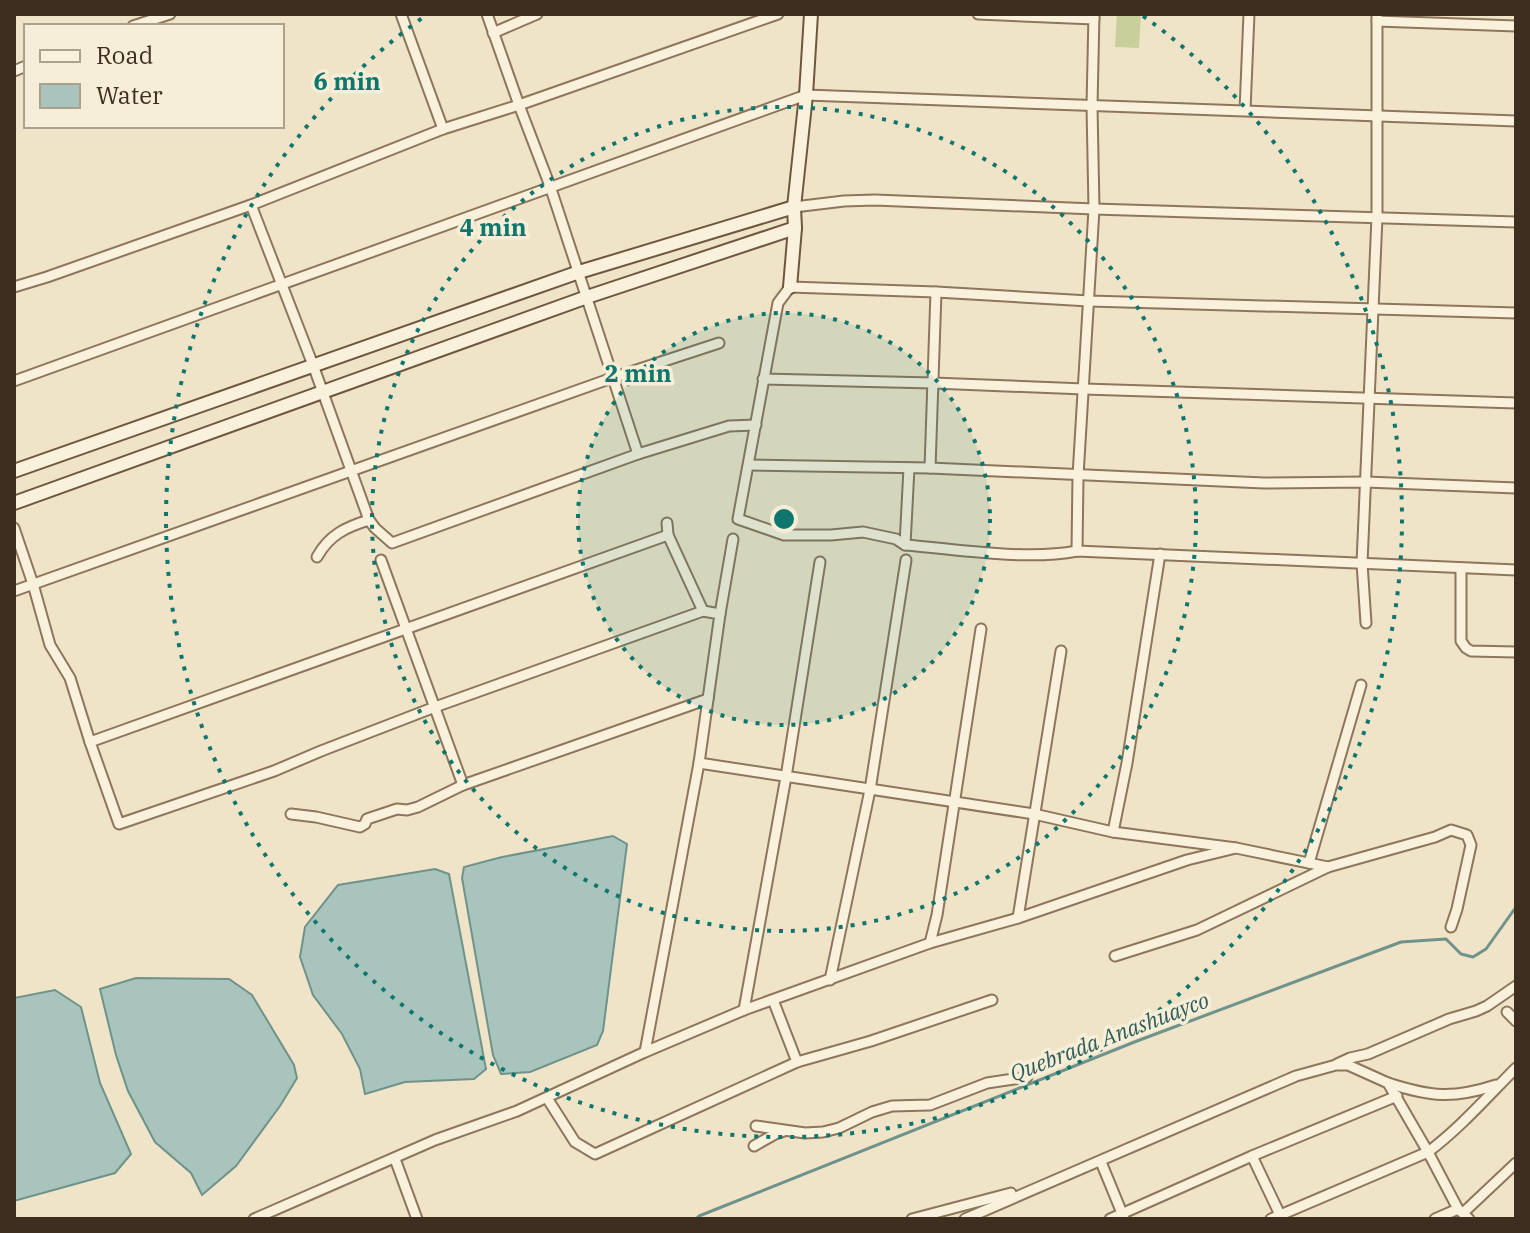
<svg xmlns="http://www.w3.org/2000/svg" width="1530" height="1233" font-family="'IBM Plex Serif',serif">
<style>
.green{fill:#c9cf9b}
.water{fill:#a9c4bc;stroke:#6f938a;stroke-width:2}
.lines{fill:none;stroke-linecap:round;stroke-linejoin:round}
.stream{stroke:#6f938a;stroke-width:3}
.street-casing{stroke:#8d765c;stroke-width:13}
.secondary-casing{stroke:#6f573f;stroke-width:16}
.street{stroke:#faf1dc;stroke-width:9}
.secondary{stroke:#faf1dc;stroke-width:12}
.ring{fill:none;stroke:#0f766e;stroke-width:4;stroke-dasharray:4 8}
.labels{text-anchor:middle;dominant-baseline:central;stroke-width:7;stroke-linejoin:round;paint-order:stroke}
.water-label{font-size:22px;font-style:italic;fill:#2f5d5a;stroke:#f7eed8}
.centre{fill:#0f766e;stroke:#f7eed8;stroke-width:4}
.ring-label{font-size:24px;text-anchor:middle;font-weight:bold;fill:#0f766e;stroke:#f7eed8;stroke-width:7;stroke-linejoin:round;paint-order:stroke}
</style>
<rect width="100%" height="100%" fill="#f0e4c8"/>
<path class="green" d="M 1117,14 L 1141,14 L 1139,48 L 1115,47 Z"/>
<g class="water">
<path d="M 613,836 L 627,844 L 603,1031 L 597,1045 L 530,1072 L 501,1074 L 493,1055 L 462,878 L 464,867 L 502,857 Z"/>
<path d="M 435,869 L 449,874 L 486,1069 L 474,1079 L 405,1082 L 365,1094 L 360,1069 L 342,1034 L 313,995 L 300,957 L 305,927 L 338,885 Z"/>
<path d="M 136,978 L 229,979 L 252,995 L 294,1065 L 297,1078 L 280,1106 L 236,1166 L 202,1195 L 191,1173 L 155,1142 L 128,1091 L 116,1055 L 100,989 Z"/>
<path d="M 55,990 L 81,1007 L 100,1083 L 131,1154 L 115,1173 L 14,1201 L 14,998 Z"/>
</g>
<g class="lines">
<path class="stream" d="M 696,1219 L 699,1216 L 1137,1041 L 1401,942 L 1446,939 L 1461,954 L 1473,957 L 1486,949 L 1516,907"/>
<g class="street-casing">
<g id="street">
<path d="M 401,14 L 443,129"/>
<path d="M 487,14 L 519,105 L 550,186 L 638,454 L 729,426 L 756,425"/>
<path d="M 978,14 L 1094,19"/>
<path d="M 1377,21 L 1516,26"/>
<path d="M 133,26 L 170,14"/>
<path d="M 493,33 L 537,14"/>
<path d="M 14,71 L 26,66"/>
<path d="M 1245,110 L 1249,14"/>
<path d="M 251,205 L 313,365 L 369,520 L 375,528 L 392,543 L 638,454"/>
<path d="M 794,207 L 844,201 L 875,200 L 1094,209 L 1516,222"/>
<path d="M 14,287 L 47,277 L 251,205 L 443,129 L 519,105 L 778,14"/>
<path d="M 1516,313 L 1089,301 L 936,292 L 790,287 L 778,303 L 738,519 L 784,535 L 831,535 L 863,532 L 896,539 L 905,545 C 957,549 1026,561 1077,551 L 1516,570"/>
<path d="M 763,379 L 933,383 L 1084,389 L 1516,403"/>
<path d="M 14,381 L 806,95 L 1516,121"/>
<path d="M 749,465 L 930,468 L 1264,483 L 1366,482 L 1516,488"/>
<path d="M 930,468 L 936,292"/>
<path d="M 667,523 L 668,535 L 703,611 L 720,614"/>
<path d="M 14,528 L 33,584 L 50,645 L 70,678 L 90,742 L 119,824 L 274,771 L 321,751 L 435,707 L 703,611"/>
<path d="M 905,545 L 909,468"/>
<path d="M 1077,551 L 1078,476 L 1094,209 L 1092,106 L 1094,14"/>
<path d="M 317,557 C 329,535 346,527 369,520"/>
<path d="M 381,560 L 463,785"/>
<path d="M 1461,568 L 1461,641 L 1466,648 L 1471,651 L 1516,652"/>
<path d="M 14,591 L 612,378 L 719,343"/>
<path d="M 1366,623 L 1362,563 L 1377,217 L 1377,14"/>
<path d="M 90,742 L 668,535"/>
<path d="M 699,763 L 1034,814 L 1113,832 L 1236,848 L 1328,867 L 1435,837 L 1451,830 L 1467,835 L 1471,845 L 1457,909 L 1451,927"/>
<path d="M 291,814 L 316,817 L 360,827 L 365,824 L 367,819 L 397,809 L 407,810 L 418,807 L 463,785 L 708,699"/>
<path d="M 1113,832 L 1127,763 L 1160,554"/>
<path d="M 1309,863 L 1361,685"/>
<path d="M 1018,918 L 1061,651"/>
<path d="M 930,943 L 937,915 L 981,629"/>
<path d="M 1115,956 L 1197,930 L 1328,867"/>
<path d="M 830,980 L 870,790 L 906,560"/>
<path d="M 773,1000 L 797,1062"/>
<path d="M 744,1010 L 786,777 L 820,562"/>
<path d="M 1507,1012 L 1516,1021"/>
<path d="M 645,1052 L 699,763 L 720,614 L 733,539"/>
<path d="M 1337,1064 L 1350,1058 L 1368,1054 L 1449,1019 L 1476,1011 L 1487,1006 L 1516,986"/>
<path d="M 1388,1083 C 1431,1097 1453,1099 1496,1085"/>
<path d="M 547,1098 L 575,1142 L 595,1154 L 797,1062 L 871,1041 L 992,1000"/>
<path d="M 756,1126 L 805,1133 L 823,1132 L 839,1128 L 872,1112 L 892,1106 L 930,1105 L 987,1083 L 1027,1077"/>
<path d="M 754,1146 L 775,1134 L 784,1131"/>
<path d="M 1252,1156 L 1282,1219"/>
<path d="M 395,1159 L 417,1219"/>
<path d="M 1101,1162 L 1124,1218"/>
<path d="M 1463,1213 L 1516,1163"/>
<path d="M 254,1219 L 435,1140 L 517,1111 L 645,1052 L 744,1010 L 930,943 L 1018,918 L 1187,860 L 1236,848"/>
<path d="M 912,1219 L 1011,1193"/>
<path d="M 965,1219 L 1296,1076 L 1336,1065 L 1348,1065 L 1388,1083 L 1428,1152 L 1458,1209 L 1469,1219"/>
<path d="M 1110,1219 L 1252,1156 L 1397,1096"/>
<path d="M 1271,1219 L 1428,1152 C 1461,1127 1487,1097 1516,1068"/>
<path d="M 1435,1219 L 1458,1209"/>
</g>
</g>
<g class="secondary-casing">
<g id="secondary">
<path d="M 790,287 L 795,228 L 794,207 L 806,95 L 811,14"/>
<path d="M 14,471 L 579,272 L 794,207"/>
<path d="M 14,503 L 587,297 L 795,228"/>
</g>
</g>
<use href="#street" class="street"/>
<use href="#secondary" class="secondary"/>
</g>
<circle cx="784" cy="519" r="206" fill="#0f766e" fill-opacity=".12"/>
<g class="ring">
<circle cx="784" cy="519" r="206"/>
<circle cx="784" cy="519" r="412"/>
<path d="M1143 16A618 618 0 1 1 425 16"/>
</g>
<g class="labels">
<g class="water-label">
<text transform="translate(1109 1036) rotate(-21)">Quebrada Anashuayco</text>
</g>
</g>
<circle cx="784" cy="519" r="12" class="centre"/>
<g class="ring-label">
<text x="347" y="90">6 min</text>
<text x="493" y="236">4 min</text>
<text x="638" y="382">2 min</text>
</g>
<rect width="1530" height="1233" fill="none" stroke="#3d2e20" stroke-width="32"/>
<rect x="24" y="24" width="260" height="104" fill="#f7eed8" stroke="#ada18e" stroke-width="2"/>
<rect x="40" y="50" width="40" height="12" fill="#faf1dc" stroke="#ada18e" stroke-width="2"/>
<text x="96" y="64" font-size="24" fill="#3d2e20">Road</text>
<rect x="40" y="84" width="40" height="24" fill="#a9c4bc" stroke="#ada18e" stroke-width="2"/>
<text x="96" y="104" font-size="24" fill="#3d2e20">Water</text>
</svg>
